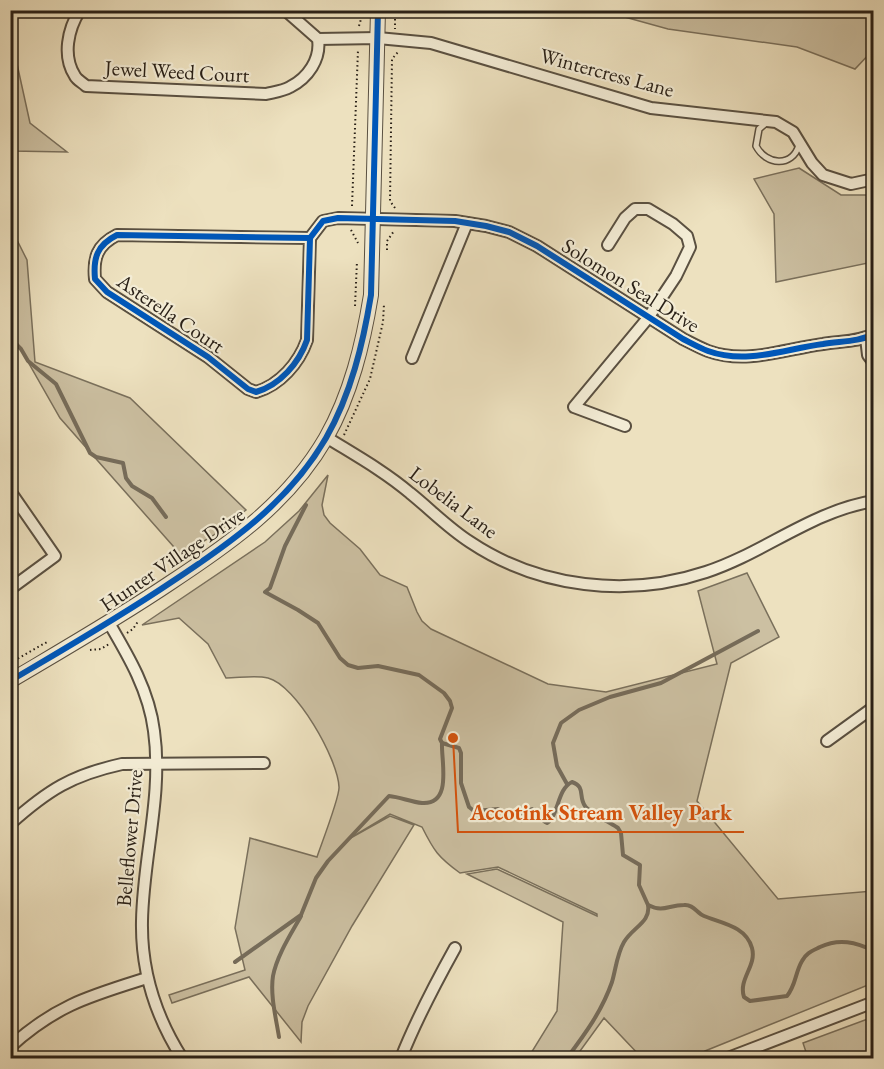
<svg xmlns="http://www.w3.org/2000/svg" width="884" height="1069" font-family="'EB Garamond',serif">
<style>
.green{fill:#ccc0a2;stroke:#7a705c;stroke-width:1.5}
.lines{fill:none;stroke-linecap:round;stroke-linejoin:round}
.stream{stroke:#766c5a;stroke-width:4}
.service-casing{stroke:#5a5041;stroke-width:8}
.minor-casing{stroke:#5a5041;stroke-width:14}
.tertiary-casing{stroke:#5a5041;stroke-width:16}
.path{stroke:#292017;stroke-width:2;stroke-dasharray:1.5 3;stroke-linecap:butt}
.service{stroke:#f3ecd5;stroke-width:5}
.minor{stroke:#f3ecd5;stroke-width:10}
.tertiary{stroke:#f3ecd5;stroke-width:14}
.cycleway-casing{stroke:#f3ecd5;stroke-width:10}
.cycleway{stroke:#0057b8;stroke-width:6}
.labels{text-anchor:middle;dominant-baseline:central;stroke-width:4.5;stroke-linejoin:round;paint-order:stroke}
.street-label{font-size:21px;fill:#292017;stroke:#f3ecd5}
.leader{fill:none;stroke:#d5530d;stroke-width:2}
.callout-dot{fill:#d5530d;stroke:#f3ecd5;stroke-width:2}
.callout-label{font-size:22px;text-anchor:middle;font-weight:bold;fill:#d5530d;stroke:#f3ecd5;stroke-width:4.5;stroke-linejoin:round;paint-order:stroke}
</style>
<rect width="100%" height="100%" fill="#ede1bf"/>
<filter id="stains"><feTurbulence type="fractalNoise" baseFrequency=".00333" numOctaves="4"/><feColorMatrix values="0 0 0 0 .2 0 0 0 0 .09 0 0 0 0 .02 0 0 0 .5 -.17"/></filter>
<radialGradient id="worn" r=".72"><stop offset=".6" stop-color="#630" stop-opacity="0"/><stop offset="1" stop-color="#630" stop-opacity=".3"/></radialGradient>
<g class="green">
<path d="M 603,11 L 873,11 L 873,50 L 855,69 L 797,47 L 668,29 Z"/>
<path d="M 10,32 L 30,123 L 67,152 L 11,151 Z"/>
<path d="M 799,168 L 841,195 L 873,195 L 873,262 L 776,282 L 774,214 L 754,179 Z"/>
<path d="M 10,226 L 27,260 L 35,362 L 130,398 L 246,510 L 214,535 L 181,555 L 60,418 L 11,332 Z"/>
<path d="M 328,475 L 322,505 L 324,515 L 330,523 L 360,549 L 380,575 L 407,587 L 417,612 L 422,621 L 431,629 L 548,684 L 606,692 L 717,664 L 698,591 L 747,573 L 779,637 L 731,663 L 697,801 L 778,899 L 873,891 L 873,983 L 705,1051 L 695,1058 L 642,1058 L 604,1018 L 575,1058 L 528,1058 L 557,1011 L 563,922 L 467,874 L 497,869 L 597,916 L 597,914 L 498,867 L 460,873 C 438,857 434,851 422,827 L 390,814 L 347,840 L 390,816 L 414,825 L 352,926 L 308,1006 L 302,1022 L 301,1042 L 249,977 L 172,1003 L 169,995 L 245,970 L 235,928 L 250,838 L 317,857 C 321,845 340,796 339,787 C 338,759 296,685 268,678 C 255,675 239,678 226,678 L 208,644 L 179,618 L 142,625 L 265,542 L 299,511 Z"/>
<path d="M 873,1017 L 873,1058 L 808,1058 L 803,1043 Z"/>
</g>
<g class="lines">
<g class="stream">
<path d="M 830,10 L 845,13 L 857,10"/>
<path d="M 862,10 L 874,14"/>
<path d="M 10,162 L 11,161"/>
<path d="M 10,338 L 21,349 L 28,361 L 56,384 L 90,453 L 96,457 L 123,463 L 126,478 L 132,486 L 152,498 L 166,517"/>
<path d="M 306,505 L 285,546 L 270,588 L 265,592 L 298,610 L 318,623 L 340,658 L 348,665 L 358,668 L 378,666 L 419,675 L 444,693 L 450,701 L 452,708 L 440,739 L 442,743 L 459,748 L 461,753 L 461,783 L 469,807 L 474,811 L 498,809 L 512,817 L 532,809 C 539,812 540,820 547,823 C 559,815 557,789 572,782 C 586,787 578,796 585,806 C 588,811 612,824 618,828 L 621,833 L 623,855 L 640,865 L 639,885 L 648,905 C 664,913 668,905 684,905 C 693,904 697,913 704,916 C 721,923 746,926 752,948 C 757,966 738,979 744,997 L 750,1001 L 787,996 C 796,985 795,973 802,961 C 806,953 812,951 820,947 C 839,938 856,942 874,951"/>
<path d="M 567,784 L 557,766 L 553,743 L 561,723 L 579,710 L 610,697 L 661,683 L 758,631"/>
<path d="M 235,962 L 301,915 L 316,878 L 328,861 L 389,796 C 400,797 411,802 422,803 C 453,805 441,761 442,743"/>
<path d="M 279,1037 C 276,1018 270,995 273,976 C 277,955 291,934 301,916"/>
<path d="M 567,1058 C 585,1034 602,1011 612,982 C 616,968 617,954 624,942 C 633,927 651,922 648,905"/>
</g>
<g class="service-casing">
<path id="service" d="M 766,123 L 759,129 L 756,146 C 766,165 792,168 799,145"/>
</g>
<g class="minor-casing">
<g id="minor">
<path d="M 80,10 C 68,29 62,56 75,76 C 77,80 83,83 86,86 L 266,94 C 274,92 283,91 290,87 C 308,78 321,59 318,39 L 285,10"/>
<path d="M 318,39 L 378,38 L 431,43 L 651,108 L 776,122 L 793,132 L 812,163 L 823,175 L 851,184 L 874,179"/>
<path d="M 117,235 L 310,238 L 307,340 C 299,363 280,385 256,392 L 248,389 L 208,357 L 107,292 L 95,279 C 93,258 97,245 117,235 Z"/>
<path d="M 310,238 L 323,221 L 338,218 L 455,221 L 486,226 L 509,232 L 537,246 L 683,339 C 691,343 700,348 708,351 C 747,365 784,349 823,344 C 840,341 859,342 874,334"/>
<path d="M 608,245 L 625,218 L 635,209 L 648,209 L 673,224 L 687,236 L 690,247 L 676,276 L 648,318 L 574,407 L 625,426"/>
<path d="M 866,338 L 868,355 L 874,363"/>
<path d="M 412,358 L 467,223"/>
<path d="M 326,437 C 355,455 384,471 410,493 C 430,509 448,528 470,542 C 539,588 628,598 706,572 C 764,553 812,511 874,501"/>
<path d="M 10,491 L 55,556 L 10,589"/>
<path d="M 109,623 C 129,657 149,691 154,731 C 163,795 143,857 142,921 C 141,970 156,1017 182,1058"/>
<path d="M 827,741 L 874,707"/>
<path d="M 10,824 C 48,790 72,775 122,764 L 264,763"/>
<path d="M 10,1047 C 56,1005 90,996 147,978"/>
<path d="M 401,1058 C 416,1020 435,984 455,948"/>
<path d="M 728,1058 L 874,1002"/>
</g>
</g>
<g class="tertiary-casing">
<path id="tertiary" d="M 10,681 C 64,649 118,618 170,583 C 231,543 289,502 326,438 C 351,394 363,344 371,295 L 378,10"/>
</g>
<g class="path">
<path d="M 395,10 L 395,29"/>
<path d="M 359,26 L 363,12"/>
<path d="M 352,206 L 358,50"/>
<path d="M 395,208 L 390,201 L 392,59 L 398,52"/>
<path d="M 351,230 L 358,243"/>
<path d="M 387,250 L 387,241 L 394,231"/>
<path d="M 355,306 L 357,261"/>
<path d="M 344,435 L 370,379 L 383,322 L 384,304"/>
<path d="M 127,633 L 133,629 L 139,620"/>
<path d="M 90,650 L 101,649 L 109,644"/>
<path d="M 10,663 L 47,642"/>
</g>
<use href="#service" class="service"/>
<use href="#minor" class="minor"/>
<use href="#tertiary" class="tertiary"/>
<g class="cycleway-casing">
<g id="cycleway">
<path d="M 117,235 L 310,238 L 307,340 C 299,363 280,385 256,392 L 248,389 L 208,357 L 107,292 L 95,279 C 93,258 97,245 117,235 Z"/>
<path d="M 310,238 L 323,221 L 338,218 L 455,221 L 486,226 L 509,232 L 537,246 L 683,339 C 691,343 700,348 708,351 C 747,365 784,349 823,344 C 840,341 859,342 874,334"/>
<path d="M 10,681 C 64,649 118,618 170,583 C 231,543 289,502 326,438 C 351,394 363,344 371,295 L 378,10"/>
</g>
</g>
<use href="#cycleway" class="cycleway"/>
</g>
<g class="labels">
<g class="street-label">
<text transform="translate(177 71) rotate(3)">Jewel Weed Court</text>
<text transform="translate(607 72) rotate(15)">Wintercress Lane</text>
<text transform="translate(631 285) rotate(32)">Solomon Seal Drive</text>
<text transform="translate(171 313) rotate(34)">Asterella Court</text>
<text transform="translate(454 502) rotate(37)">Lobelia Lane</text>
<text transform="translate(172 559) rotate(-34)">Hunter Village Drive</text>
<text transform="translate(129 838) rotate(-85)">Belleflower Drive</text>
</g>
</g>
<path class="leader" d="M453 738L458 832H744"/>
<circle class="callout-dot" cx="453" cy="738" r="6"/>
<g class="callout-label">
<text x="601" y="820">Accotink Stream Valley Park</text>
</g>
<rect width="884" height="1069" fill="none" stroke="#ede1bf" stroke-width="36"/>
<rect x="12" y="12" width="860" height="1045" fill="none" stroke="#292017" stroke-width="3"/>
<rect x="18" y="18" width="848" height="1033" fill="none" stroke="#292017" stroke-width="1.5"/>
<rect width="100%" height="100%" filter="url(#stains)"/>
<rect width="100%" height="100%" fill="url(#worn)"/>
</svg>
